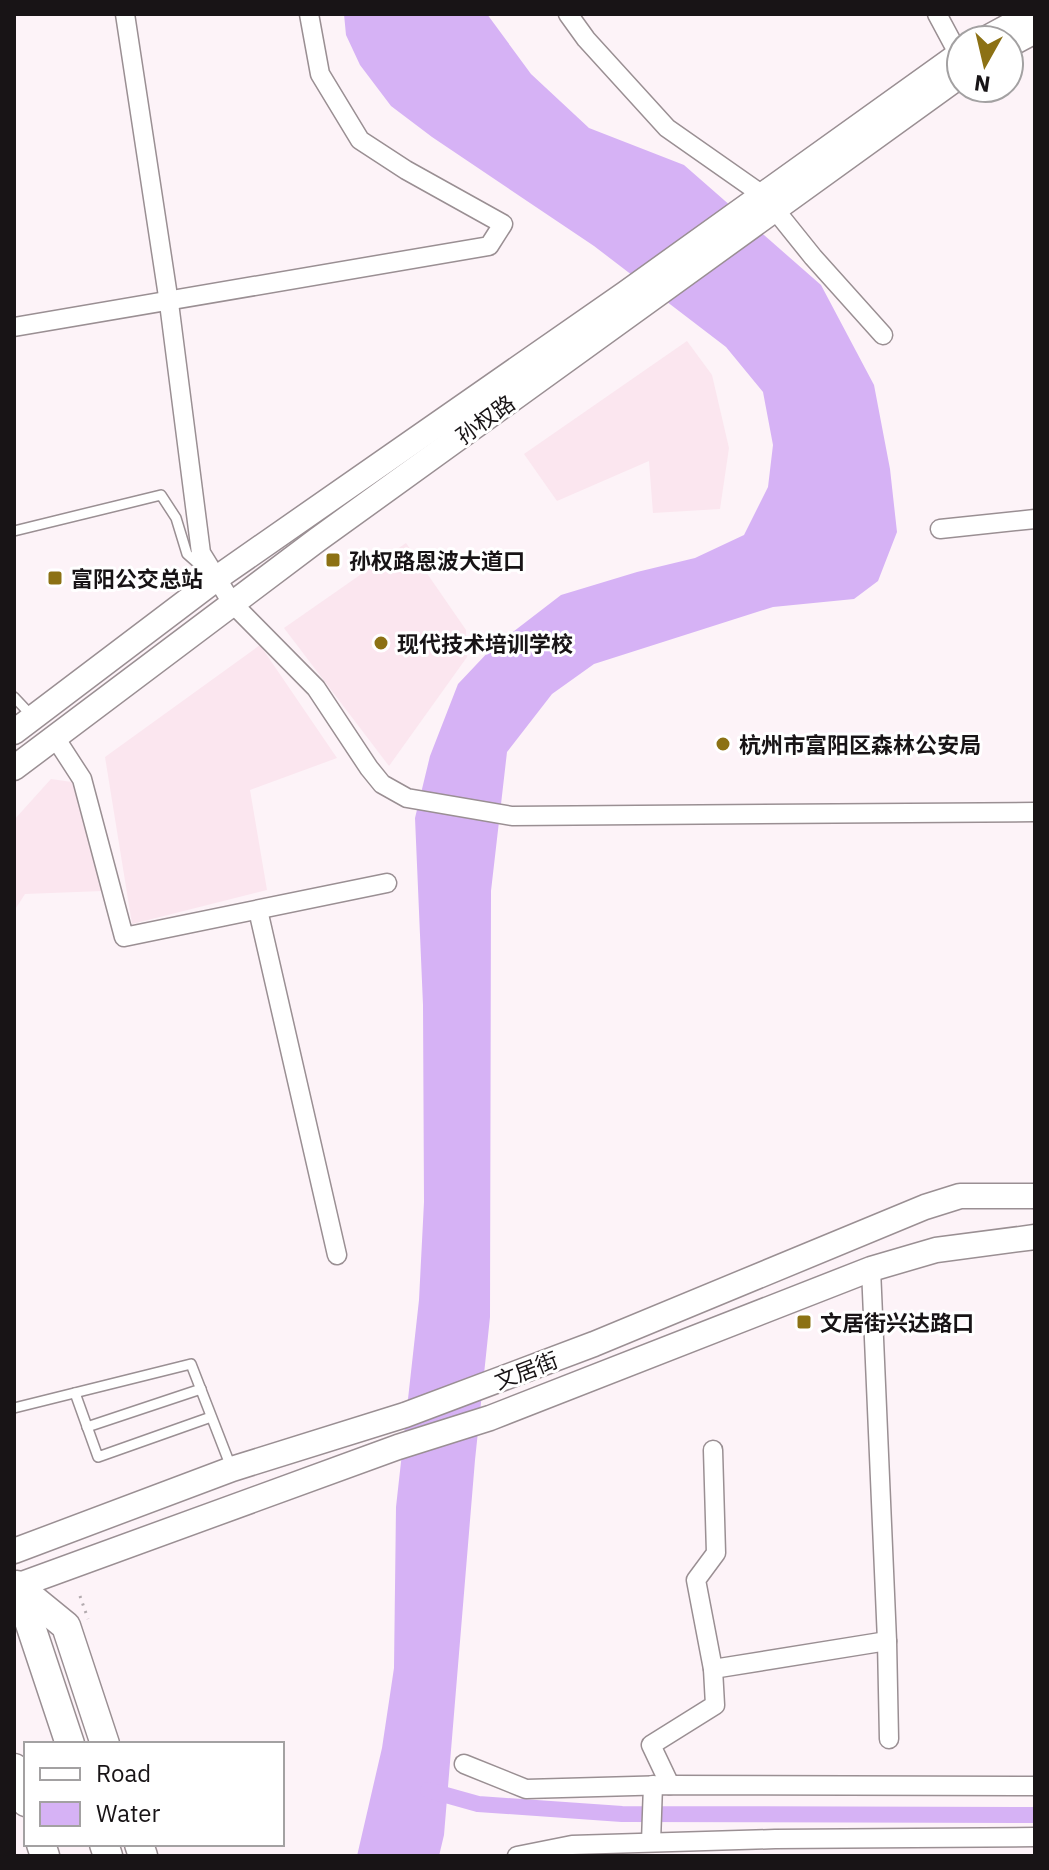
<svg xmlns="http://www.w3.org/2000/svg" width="1049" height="1870" font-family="'IBM Plex Sans','Noto Sans SC',sans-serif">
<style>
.built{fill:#fbe6ef}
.water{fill:#d6b2f5}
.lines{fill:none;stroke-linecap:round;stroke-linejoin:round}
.canal{stroke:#d6b2f5;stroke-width:16}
.service-casing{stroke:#9a8f93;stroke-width:12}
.minor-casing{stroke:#9a8f93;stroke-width:21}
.secondary-casing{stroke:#9a8f93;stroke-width:27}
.primary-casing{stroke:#9a8f93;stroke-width:31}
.path{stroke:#b2aaae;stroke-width:3;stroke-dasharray:2 6;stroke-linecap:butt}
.service{stroke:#fff;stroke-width:9}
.minor{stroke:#fff;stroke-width:18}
.secondary{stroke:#fff;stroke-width:24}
.primary{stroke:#fff;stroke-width:28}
.poi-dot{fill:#8c7114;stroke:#fff;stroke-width:3}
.labels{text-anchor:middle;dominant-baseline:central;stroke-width:6;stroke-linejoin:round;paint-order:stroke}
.street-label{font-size:22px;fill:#181416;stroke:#fff}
.poi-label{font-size:22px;font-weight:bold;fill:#181416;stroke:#fff;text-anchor:start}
</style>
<rect width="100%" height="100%" fill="#fdf3f8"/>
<g class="built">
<path d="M 687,341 L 712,375 L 729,448 L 720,509 L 653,513 L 649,461 L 557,501 L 524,454 Z"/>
<path d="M 406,543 L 466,630 L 467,657 L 389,766 L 284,628 Z"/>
<path d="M 260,645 L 337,758 L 250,790 L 267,890 L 132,924 L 105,757 Z"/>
<path d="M 51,779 L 72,782 L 103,891 L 25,894 L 14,911 L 14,820 Z"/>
</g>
<path class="water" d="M 344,14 L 487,14 L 531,74 L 589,128 L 684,165 L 821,285 L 874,385 L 890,469 L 897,532 L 878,581 L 854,599 L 773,607 L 594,664 L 552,694 L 507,752 L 491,891 L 490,1317 L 475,1460 L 444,1835 L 439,1856 L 357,1856 L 382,1748 L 394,1668 L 396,1507 L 419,1300 L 424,1202 L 423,1005 L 415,818 L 430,756 L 458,684 L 492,648 L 561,595 L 637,572 L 695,558 L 744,535 L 768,487 L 773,445 L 763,392 L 726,347 L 594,246 L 432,137 L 391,106 L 360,65 L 346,35 Z"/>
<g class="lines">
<path class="canal" d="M 428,1790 L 478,1804 L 622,1814 L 1035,1815"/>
<g class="service-casing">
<g id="service">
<path d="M 14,531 L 161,495 L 176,518 L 187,554 L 204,569"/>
<path d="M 14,697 L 31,715"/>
<path d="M 75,1393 L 98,1457 L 211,1417"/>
<path d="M 14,1408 L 191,1364 L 231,1467"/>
<path d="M 87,1427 L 201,1389"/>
</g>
</g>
<g class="minor-casing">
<g id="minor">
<path d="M 125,14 L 169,303 L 201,553 L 232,603 L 316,688 L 369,768 L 382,784 L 407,798 L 512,816 L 1035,812"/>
<path d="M 568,14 L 586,39 L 667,128 L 764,196 L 813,257 L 883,335"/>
<path d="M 937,14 L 959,55"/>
<path d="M 14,327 L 489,246 L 503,224 L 406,170 L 360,140 L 320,74 L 309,14"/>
<path d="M 940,529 L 1035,519"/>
<path d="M 56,739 L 82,779 L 124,937 L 387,883"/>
<path d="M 258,910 L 337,1255"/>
<path d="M 871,1269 L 887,1641 L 889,1739"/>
<path d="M 713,1669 L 887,1641"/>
<path d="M 464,1764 L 526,1789 L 670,1785 L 1035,1786"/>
<path d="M 670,1785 L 651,1745 L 715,1705 L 713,1669 L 696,1580 L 716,1553 L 713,1450"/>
<path d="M 651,1842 L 653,1785"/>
<path d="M 517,1856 L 572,1845 L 775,1839 L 1035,1837"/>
</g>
</g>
<g class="secondary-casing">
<g id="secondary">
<path d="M 983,40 L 1031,14"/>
<path d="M 1009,45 L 1035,31"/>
<path d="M 14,732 L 224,573 L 626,293 L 961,53"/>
<path d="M 14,768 L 317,540 L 961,75"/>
<path d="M 14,1551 L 232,1469 L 405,1415 L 594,1344 L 925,1207 L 960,1196 L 1035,1196"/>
<path d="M 14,1587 L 398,1447 L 490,1418 L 871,1269 L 936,1250 L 1035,1237"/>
</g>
</g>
<g class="primary-casing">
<g id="primary">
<path d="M 17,1585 L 70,1744"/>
<path d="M 17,1586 L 66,1626 L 105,1744"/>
<path d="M 14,1768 L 26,1802"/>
<path d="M 41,1844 L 45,1856"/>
<path d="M 104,1844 L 108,1856"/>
<path d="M 139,1844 L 143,1856"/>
</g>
</g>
<path class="path" d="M 80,1596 L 88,1619"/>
<use href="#service" class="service"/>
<use href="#minor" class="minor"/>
<use href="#secondary" class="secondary"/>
<use href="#primary" class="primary"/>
</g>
<g class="poi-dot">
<rect x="325" y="552" width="16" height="16" rx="4"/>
<rect x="47" y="570" width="16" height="16" rx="4"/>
<circle cx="381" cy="643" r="8"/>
<circle cx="723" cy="744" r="8"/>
<rect x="796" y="1314" width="16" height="16" rx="4"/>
</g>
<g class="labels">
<g class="street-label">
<text transform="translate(485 419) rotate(-36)">孙权路</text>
<text transform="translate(526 1370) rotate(-21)">文居街</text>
</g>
<g class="poi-label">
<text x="349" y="560">孙权路恩波大道口</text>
<text x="71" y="578">富阳公交总站</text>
<text x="397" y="643">现代技术培训学校</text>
<text x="739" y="744">杭州市富阳区森林公安局</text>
<text x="820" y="1322">文居街兴达路口</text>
</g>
</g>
<rect width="1049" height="1870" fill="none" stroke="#181416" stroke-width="32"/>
<rect x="24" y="1742" width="260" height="104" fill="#ffffff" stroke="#a3a1a2" stroke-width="2"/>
<rect x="40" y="1768" width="40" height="12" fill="#ffffff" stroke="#a3a1a2" stroke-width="2"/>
<text x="96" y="1782" font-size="24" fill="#181416">Road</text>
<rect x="40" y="1802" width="40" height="24" fill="#d6b2f5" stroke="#a3a1a2" stroke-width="2"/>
<text x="96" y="1822" font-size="24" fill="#181416">Water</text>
<g transform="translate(985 64) rotate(188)"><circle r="38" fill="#ffffff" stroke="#a3a1a2" stroke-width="2"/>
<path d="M0-6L14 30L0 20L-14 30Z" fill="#8c7114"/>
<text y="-12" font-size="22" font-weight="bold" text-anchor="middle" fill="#181416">N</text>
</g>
</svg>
